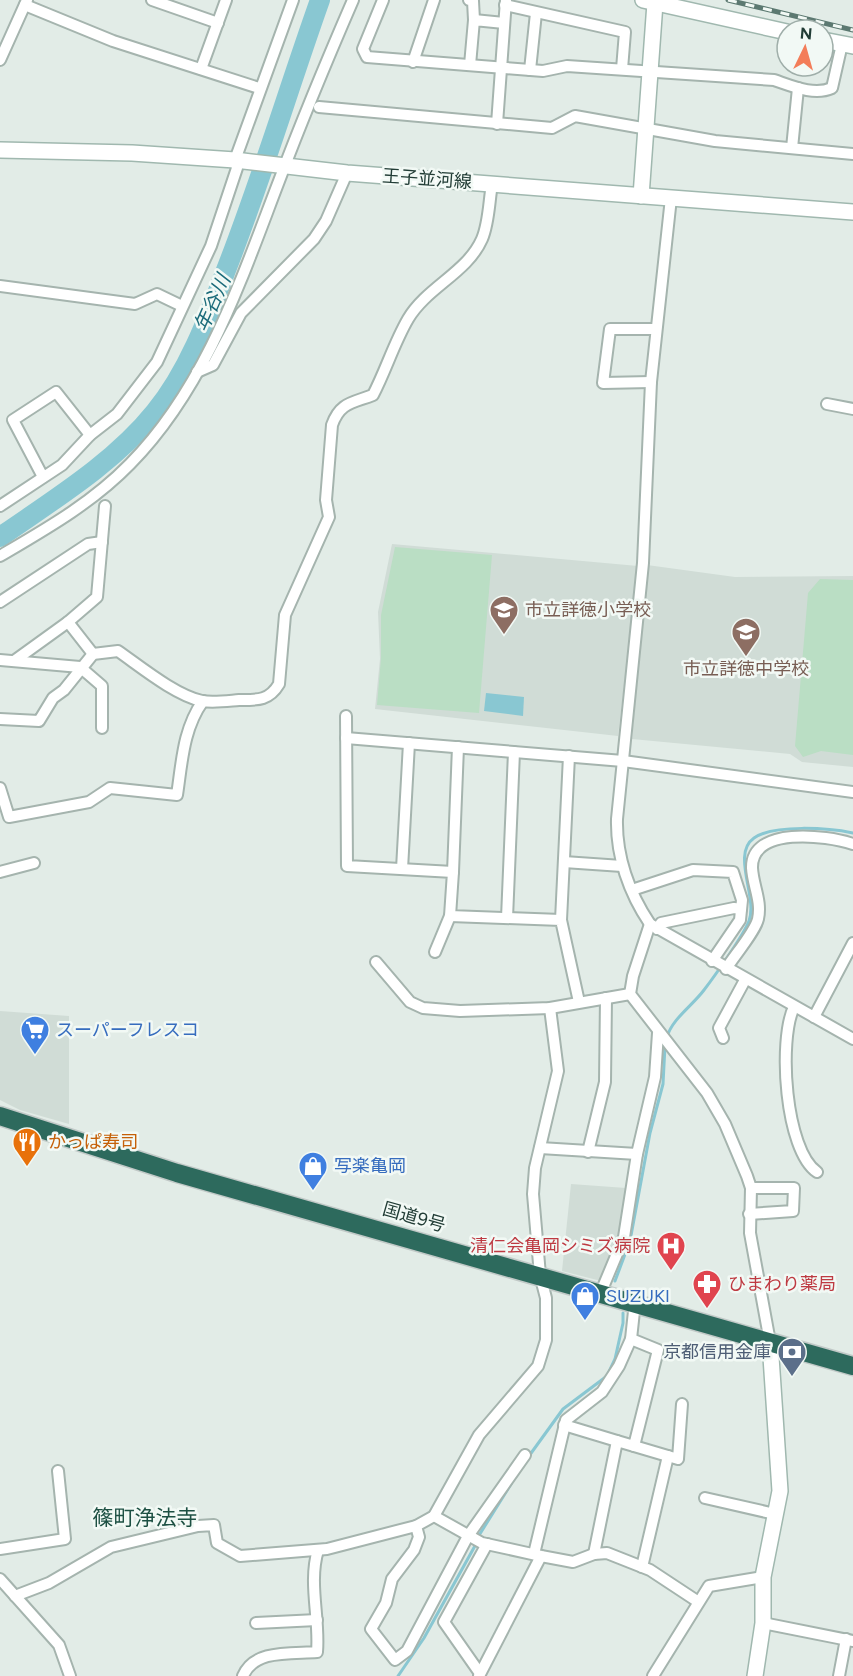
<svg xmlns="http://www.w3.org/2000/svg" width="853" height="1676" font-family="Figtree,'Noto Sans JP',sans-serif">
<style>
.built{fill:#d0dcd6}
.grass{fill:#badec4}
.water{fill:#89c7d2}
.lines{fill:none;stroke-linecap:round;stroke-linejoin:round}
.stream{stroke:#89c7d2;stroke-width:3}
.river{stroke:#89c7d2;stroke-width:20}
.street-casing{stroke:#a5b4ae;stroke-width:14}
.secondary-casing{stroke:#a0b8af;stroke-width:18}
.highway-casing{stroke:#c1c9c7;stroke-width:21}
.street{stroke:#fff;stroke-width:10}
.secondary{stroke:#fff;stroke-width:15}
.highway{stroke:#2d6a5d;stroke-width:18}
.rail-casing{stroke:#5c7971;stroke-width:5}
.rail{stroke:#f2f9f5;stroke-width:3;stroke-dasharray:9;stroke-linecap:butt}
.labels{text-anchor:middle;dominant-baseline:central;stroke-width:5;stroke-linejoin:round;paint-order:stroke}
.street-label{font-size:18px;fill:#223d36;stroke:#f2f9f5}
.education-label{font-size:18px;fill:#785e54;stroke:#f2f9f5;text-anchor:start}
.shop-label{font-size:18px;fill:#366cbe;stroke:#f2f9f5;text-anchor:start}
.food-label{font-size:18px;fill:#c56008;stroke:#f2f9f5;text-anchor:start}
.health-label{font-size:18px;fill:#be3a42;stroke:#f2f9f5;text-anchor:end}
.service-label{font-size:18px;fill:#4e5e75;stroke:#f2f9f5;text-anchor:end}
.water-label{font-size:20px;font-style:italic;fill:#1b6b7a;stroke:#f2f9f5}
.quarter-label{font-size:21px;fill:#1d5043;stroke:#f2f9f5}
</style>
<rect width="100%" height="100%" fill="#e2ece7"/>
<g class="built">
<path d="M 392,544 L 638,566 L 618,736 L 375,709 L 380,659 L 378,612 Z"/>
<path d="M 647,565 L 735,577 L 853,576 L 853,767 L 802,762 L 790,754 L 632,739 Z"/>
<path d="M 0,1011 L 69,1016 L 69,1124 L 20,1110 L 0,1100 Z"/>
<path d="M 571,1184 L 626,1188 L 617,1242 L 601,1281 L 562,1271 Z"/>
</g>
<g class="grass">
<path d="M 395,547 L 492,555 L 479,713 L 377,705 L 381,658 L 381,615 Z"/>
<path d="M 820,579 L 853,580 L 853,755 L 821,751 L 803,757 L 795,746 L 808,593 Z"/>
</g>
<path class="water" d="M 486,693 L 524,697 L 523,716 L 484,711 Z"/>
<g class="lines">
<g class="stream">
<path d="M 667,1037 C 672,1019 693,1005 704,990 C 714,977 743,936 749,921 C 758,897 731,854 754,838 C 774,824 829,828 853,833"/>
<path d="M 615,1281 L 630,1241 L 650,1133 L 663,1084 L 665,1046"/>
<path d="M 529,1456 L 563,1409 L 607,1376 L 615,1359 L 623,1323 L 623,1313"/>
<path d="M 478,1537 L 511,1484"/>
<path d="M 398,1676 L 424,1638 L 476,1544"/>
</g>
<path class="river" d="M 0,537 C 53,500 114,463 155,412 C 188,372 208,318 226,270 C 261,181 288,90 320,0"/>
<g class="street-casing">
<g id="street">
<path d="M 152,0 L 218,23"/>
<path d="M 383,0 L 363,49 L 367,57 L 543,71 L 567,66 L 774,80 C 792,86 814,96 832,88 L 842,44"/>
<path d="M 469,0 L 473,1 L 474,20"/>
<path d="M 25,5 L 113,41 L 259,88"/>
<path d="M 505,5 L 625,32 L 622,69"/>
<path d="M 0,60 L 27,0"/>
<path d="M 413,62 L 434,0"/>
<path d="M 470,65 L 474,20 L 504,23"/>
<path d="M 201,69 L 226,0"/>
<path d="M 530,70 L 536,13"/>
<path d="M 319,107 L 552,128 L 575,116 L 715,141 L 853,154"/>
<path d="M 497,124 L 506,0"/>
<path d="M 792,148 L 798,88"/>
<path d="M 671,198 L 651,382 L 643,563 L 617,819 C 616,856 629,893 650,924 L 853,1039"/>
<path d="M 0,286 L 135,304 L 157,294 L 182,306"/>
<path d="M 197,372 L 213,365 L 241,313 L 314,239 L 326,221 L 347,173"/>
<path d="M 651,382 L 603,383 L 610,329 L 656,329"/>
<path d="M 827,404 L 853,409"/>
<path d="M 43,477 L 13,420 L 56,392 L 90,435"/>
<path d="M 0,506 L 62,465 L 90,435 L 117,414 L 157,362 L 211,246 L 237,168 L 235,160 L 293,0"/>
<path d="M 0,556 C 46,529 92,503 130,464 C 206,387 241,280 279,181 C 302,120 327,60 353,0"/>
<path d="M 0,602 L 88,544 L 102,542"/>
<path d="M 68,622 L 93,654"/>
<path d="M 0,660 L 80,667 L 102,686 L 102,728"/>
<path d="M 14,661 L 68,622 L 97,597 L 105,506"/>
<path d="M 346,716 L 347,866 L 453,872 L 450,916 L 561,920 L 579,1002"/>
<path d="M 0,719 L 39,721 L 53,698 L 64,690 L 93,654 L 118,651 C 141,667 175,695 202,701 C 213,703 227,701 239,700 C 257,700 269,701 279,684 L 285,615 L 329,517 L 326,500 L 332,425 C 340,402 353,403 373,395 C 386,370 394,343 408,319 C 427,287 467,273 482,239 C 489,223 489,201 492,184"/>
<path d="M 346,738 L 623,761 L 853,792"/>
<path d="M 0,788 L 9,817 L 89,802 L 110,788 L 177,795 C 182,762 183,729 203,701"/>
<path d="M 564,862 L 622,866"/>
<path d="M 402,869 L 409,743"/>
<path d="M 0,872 L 34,863"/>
<path d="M 453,872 L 458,747"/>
<path d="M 632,890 L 693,870 L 733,872 L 742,900 L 740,920 L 712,961"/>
<path d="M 507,918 L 514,752"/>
<path d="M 561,920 L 569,756"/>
<path d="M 650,924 L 633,976 L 630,994 L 707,1093 L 725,1124 L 747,1176 L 751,1188 L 750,1233 L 770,1342"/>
<path d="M 657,929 L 661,923 L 734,908 L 741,909"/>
<path d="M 435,952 L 450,916"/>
<path d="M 376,962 L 410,1002 L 423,1008 L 460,1011 L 550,1008 L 630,994"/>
<path d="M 726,969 C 734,956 755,932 758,919 C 762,901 753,886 752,868 C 751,826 826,835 853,844"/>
<path d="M 794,1007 C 778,1040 785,1150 817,1172"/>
<path d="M 814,1017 L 853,943"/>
<path d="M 723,1038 L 719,1028 L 745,980"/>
<path d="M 540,1148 L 637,1154"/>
<path d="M 588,1152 L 605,1082 L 606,998"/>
<path d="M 749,1214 L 793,1211 L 794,1188 L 751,1188"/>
<path d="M 601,1292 L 624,1237 L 637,1154 L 655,1077 L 658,1033"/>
<path d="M 564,1425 L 617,1441"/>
<path d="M 634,1446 L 678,1459 L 682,1404"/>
<path d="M 705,1498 L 775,1514"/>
<path d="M 434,1516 L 482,1543 L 541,1556 L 573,1562 L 594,1554 L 607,1553 L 650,1570 L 697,1601"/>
<path d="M 416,1526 L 419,1537 L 414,1550 L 392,1579 L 386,1603 L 371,1629 L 395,1660 L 407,1651 L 468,1536 L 525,1455"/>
<path d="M 0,1549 L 65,1539 L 58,1471"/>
<path d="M 534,1554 L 566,1420 L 602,1392 L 619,1366 L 631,1339"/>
<path d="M 594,1554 L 617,1441 L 634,1446 L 658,1350 L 631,1339 L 635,1302"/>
<path d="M 642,1567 L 668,1456"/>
<path d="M 0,1579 L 59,1645 L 70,1676"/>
<path d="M 15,1596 L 49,1583 L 111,1547 L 198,1526 L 214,1525 L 217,1543 L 240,1556 L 327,1549 L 416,1526 L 434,1516 L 479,1435 L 538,1366 L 546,1340 L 546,1298 L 540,1275 L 533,1194 L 535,1168 L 558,1071 L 550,1008"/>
<path d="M 256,1623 L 317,1620"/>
<path d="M 763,1623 L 853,1641"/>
<path d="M 479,1672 L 444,1622 L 487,1544"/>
<path d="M 243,1676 C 254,1649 291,1654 317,1652 C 320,1618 308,1583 318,1550"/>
<path d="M 479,1676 L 541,1556"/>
<path d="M 653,1676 L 709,1586 L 763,1577"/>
<path d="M 839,1676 L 846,1639"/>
</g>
</g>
<g class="secondary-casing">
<g id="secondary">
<path d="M 643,0 L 787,32"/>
<path d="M 823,40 L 853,46"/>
<path d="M 0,150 L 132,153 L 235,160 L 347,173 L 853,212"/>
<path d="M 641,196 L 655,3"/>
<path d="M 755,1676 L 763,1623 L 763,1577 L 780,1491 L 770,1342"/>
</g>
</g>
<g class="highway-casing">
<path id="highway" d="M 0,1116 L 177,1173 L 853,1366"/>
</g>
<use href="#street" class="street"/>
<use href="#secondary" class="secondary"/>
<use href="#highway" class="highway"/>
<g class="rail-casing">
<path id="rail" d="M 728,0 L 853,30"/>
</g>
<use href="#rail" class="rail"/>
</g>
<defs>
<g id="school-pin" transform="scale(1.5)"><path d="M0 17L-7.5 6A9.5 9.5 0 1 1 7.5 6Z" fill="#8d6e63" stroke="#f2f9f5"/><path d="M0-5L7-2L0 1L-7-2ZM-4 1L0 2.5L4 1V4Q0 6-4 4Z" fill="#fff"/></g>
<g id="supermarket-pin" transform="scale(1.5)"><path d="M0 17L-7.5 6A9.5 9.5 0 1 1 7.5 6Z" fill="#3f7fe0" stroke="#f2f9f5"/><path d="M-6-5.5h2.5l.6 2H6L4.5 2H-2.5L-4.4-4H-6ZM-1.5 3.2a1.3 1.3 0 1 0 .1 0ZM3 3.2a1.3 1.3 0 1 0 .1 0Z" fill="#fff"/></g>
<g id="restaurant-pin" transform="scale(1.5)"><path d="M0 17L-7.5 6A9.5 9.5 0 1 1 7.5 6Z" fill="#e8710a" stroke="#f2f9f5"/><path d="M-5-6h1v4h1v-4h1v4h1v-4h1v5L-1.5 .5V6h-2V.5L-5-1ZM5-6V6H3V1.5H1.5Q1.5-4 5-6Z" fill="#fff"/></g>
<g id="shop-pin" transform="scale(1.5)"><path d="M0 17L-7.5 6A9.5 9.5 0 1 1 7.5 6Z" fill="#3f7fe0" stroke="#f2f9f5"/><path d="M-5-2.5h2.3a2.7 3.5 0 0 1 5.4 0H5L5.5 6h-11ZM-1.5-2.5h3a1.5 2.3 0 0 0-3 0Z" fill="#fff"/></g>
<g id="hospital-pin" transform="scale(1.5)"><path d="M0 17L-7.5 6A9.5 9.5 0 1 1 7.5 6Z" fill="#e0444e" stroke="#f2f9f5"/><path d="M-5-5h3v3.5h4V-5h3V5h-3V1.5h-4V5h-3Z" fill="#fff"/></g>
<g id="pharmacy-pin" transform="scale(1.5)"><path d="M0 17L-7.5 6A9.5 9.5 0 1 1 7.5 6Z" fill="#e0444e" stroke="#f2f9f5"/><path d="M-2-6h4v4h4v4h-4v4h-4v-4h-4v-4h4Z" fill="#fff"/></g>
<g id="bank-pin" transform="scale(1.5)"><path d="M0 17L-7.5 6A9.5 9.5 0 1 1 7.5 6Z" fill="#5c6f8a" stroke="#f2f9f5"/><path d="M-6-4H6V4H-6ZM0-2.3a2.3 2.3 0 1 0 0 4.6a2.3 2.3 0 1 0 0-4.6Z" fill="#fff"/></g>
</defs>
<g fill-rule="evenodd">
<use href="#school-pin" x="504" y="610"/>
<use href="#school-pin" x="746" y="632"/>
<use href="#supermarket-pin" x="35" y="1030"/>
<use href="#restaurant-pin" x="27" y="1142"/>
<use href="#shop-pin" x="313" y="1166"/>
<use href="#hospital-pin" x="671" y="1246"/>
<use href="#pharmacy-pin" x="707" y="1284"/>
<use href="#shop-pin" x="585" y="1296"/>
<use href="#bank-pin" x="792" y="1352"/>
</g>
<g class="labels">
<g class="street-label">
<text transform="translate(427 179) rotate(4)">王子並河線</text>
<text transform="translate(414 1217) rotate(16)">国道9号</text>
</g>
<g class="education-label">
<text x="525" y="610">市立詳徳小学校</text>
<text x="746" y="669" text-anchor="middle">市立詳徳中学校</text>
</g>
<g class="shop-label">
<text x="56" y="1030">スーパーフレスコ</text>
<text x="334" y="1166">写楽亀岡</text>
<text x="606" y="1296">SUZUKI</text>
</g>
<g class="food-label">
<text x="48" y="1142">かっぱ寿司</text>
</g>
<g class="health-label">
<text x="650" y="1246">清仁会亀岡シミズ病院</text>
<text x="728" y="1284" text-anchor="start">ひまわり薬局</text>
</g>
<g class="service-label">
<text x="771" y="1352">京都信用金庫</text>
</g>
<g class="water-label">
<text transform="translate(212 303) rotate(-66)">年谷川</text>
</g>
<g class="quarter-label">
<text x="145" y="1517">篠町浄法寺</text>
</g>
</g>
<g transform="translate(805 48) rotate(5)"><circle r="28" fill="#f2f9f5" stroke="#9faea9" stroke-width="1.5"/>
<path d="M0-4.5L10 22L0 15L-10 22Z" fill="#f37d59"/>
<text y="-9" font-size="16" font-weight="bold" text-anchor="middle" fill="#223d36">N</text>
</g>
</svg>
